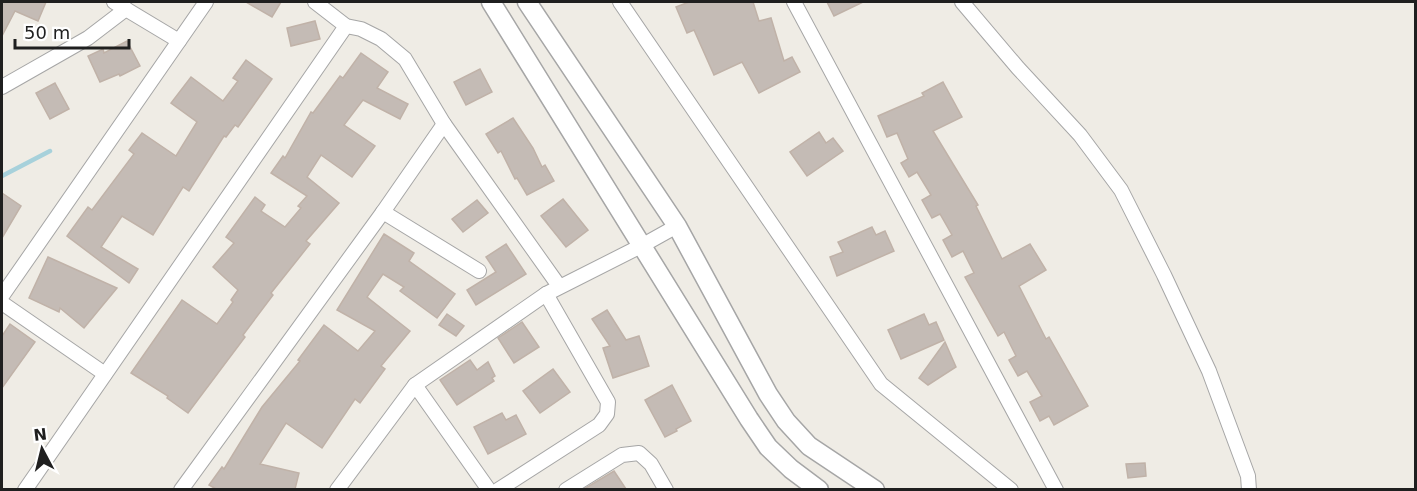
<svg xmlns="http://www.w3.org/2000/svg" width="1417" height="491" font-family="'DejaVu Sans',sans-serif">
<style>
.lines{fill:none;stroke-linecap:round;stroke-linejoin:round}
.stream{stroke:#a7d1db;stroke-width:4.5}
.building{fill:#c4bbb5;stroke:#c0b2a8;stroke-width:1.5}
.minor-casing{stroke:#a6a6a6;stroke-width:16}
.tertiary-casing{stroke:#a6a6a6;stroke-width:21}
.minor{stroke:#fff;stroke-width:14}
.tertiary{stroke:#fff;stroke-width:18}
</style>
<rect width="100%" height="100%" fill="#efece5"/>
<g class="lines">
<path class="stream" d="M 2,176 L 50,151"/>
</g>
<g class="building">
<path d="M 2,2 L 46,2 L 38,21 L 15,11 L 2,36 Z"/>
<path d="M 246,2 L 281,2 L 272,17 Z"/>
<path d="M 689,2 L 753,2 L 759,21 L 771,18 L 784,61 L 792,57 L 800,72 L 759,93 L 742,62 L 714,75 L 694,30 L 687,33 L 676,7 Z"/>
<path d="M 827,2 L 863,2 L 834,16 Z"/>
<path d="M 315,21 L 320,39 L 291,46 L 287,28 Z"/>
<path d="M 127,41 L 140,66 L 120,76 L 119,74 L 100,82 L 88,56 L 103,49 L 104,53 Z"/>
<path d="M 361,53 L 388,72 L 377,88 L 408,104 L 400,119 L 363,100 L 344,125 L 375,146 L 352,177 L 321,155 L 307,177 L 339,203 L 306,241 L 310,244 L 271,293 L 273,295 L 243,335 L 245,337 L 188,413 L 167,398 L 168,396 L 131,373 L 182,300 L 217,324 L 233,302 L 231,300 L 238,290 L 213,267 L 234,243 L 226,237 L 255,197 L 265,205 L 261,211 L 285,227 L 301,208 L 298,206 L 307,196 L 271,173 L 283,156 L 285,158 L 311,112 L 313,113 L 340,76 L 343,78 Z"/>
<path d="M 246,60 L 272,79 L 238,127 L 235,125 L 226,137 L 224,136 L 189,191 L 183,187 L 153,235 L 122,216 L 101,247 L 138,269 L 129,283 L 67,236 L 88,207 L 92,210 L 134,154 L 129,150 L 142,133 L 176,156 L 197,122 L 171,103 L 191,77 L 223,101 L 238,81 L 233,78 Z"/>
<path d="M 480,69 L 492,92 L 466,105 L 454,82 Z"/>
<path d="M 943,82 L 962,117 L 933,131 L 978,205 L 976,206 L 1002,259 L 1030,244 L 1046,270 L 1019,286 L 1046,339 L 1049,337 L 1088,406 L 1054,425 L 1049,416 L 1040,421 L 1030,402 L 1042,396 L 1027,371 L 1018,376 L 1009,360 L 1016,356 L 1004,332 L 998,336 L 965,277 L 974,273 L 963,251 L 952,257 L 943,240 L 952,235 L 940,214 L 932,218 L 922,200 L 931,195 L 917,172 L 909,177 L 901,163 L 908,159 L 897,133 L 887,137 L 878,116 L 924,96 L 922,93 Z"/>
<path d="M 55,83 L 69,109 L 50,119 L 36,93 Z"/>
<path d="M 513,118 L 533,148 L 542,167 L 545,165 L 554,181 L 527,195 L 517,178 L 515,179 L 501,151 L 498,153 L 486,134 Z"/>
<path d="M 819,132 L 826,143 L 833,138 L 843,151 L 807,176 L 790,152 Z"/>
<path d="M 2,193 L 21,206 L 2,238 Z"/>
<path d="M 563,199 L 588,230 L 566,247 L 541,216 Z"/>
<path d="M 477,200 L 488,213 L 463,232 L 452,219 Z"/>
<path d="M 872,227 L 876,235 L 885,231 L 894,251 L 837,276 L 830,257 L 843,252 L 838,242 Z"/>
<path d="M 384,234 L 414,253 L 409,261 L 455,294 L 437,318 L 400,291 L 404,287 L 383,274 L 367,297 L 410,331 L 381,366 L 385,369 L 360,403 L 355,399 L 322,448 L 286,423 L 260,464 L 299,473 L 295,489 L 216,489 L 209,485 L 222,467 L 224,469 L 262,407 L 300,361 L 298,360 L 324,325 L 358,351 L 375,331 L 337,310 Z"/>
<path d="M 506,244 L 526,274 L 476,305 L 467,290 L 496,272 L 486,257 Z"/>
<path d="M 48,257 L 117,288 L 84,328 L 60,308 L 59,312 L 29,298 Z"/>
<path d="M 607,310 L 626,340 L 639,336 L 649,366 L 613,378 L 603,348 L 610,346 L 592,319 Z"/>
<path d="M 447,314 L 464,326 L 456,336 L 439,325 Z"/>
<path d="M 924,314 L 929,325 L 936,322 L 944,340 L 901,359 L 888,330 Z"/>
<path d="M 522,322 L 539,347 L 514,363 L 498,338 Z"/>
<path d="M 10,324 L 35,342 L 2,388 L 2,336 Z"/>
<path d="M 945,342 L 956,367 L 928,385 L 919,378 Z"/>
<path d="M 470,360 L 477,370 L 488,362 L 495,376 L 492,378 L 494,381 L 457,405 L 440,380 Z"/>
<path d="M 553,369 L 570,392 L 540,413 L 523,391 Z"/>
<path d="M 672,385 L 691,421 L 676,429 L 677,431 L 665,437 L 645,400 Z"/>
<path d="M 502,413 L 506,420 L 516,415 L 526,434 L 488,454 L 474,427 Z"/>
<path d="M 1145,463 L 1146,476 L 1128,478 L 1126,464 Z"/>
<path d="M 614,471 L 626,489 L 584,489 Z"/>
</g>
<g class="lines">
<g class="minor-casing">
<g id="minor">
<path d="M 114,2 L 179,41"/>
<path d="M 315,2 L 346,26 L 361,29 L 381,39 L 405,59 L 444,124"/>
<path d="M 620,2 L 881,384 L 1011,490"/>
<path d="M 794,2 L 1056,490"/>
<path d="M 962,2 L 1018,68 L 1080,135 L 1121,190 L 1164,275 L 1209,371 L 1248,476 L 1249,490"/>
<path d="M 2,87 L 88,38 L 126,9"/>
<path d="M 383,212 L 479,271"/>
<path d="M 2,296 L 206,2"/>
<path d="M 2,303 L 105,374"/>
<path d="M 415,385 L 489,490"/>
<path d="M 25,490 L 346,26"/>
<path d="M 181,490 L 383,212 L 444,124 L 559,286"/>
<path d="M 337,490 L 415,385 L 546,294"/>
<path d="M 498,490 L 599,425 L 607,414 L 608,402 L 546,294 L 643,245 L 677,226"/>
<path d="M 566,490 L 622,455 L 639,453 L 651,464 L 666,490"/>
</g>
</g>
<g class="tertiary-casing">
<g id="tertiary">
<path d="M 491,2 L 749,419 L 768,447 L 791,469 L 819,490"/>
<path d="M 527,2 L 677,226 L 768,394 L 786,421 L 809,446 L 875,490"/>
</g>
</g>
<use href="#minor" class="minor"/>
<use href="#tertiary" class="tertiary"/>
</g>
<rect width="1417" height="491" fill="none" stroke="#1f1f1f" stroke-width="6"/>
<g transform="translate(42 449) rotate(353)" stroke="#ffffff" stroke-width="4.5" paint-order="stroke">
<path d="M0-4.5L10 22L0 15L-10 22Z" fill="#1f1f1f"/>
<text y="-9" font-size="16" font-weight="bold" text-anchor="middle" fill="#1f1f1f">N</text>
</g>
<path d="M15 39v9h114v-9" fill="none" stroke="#1f1f1f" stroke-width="3"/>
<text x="24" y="39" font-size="18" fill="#1f1f1f" stroke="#ffffff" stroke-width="4.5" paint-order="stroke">50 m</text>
</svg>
